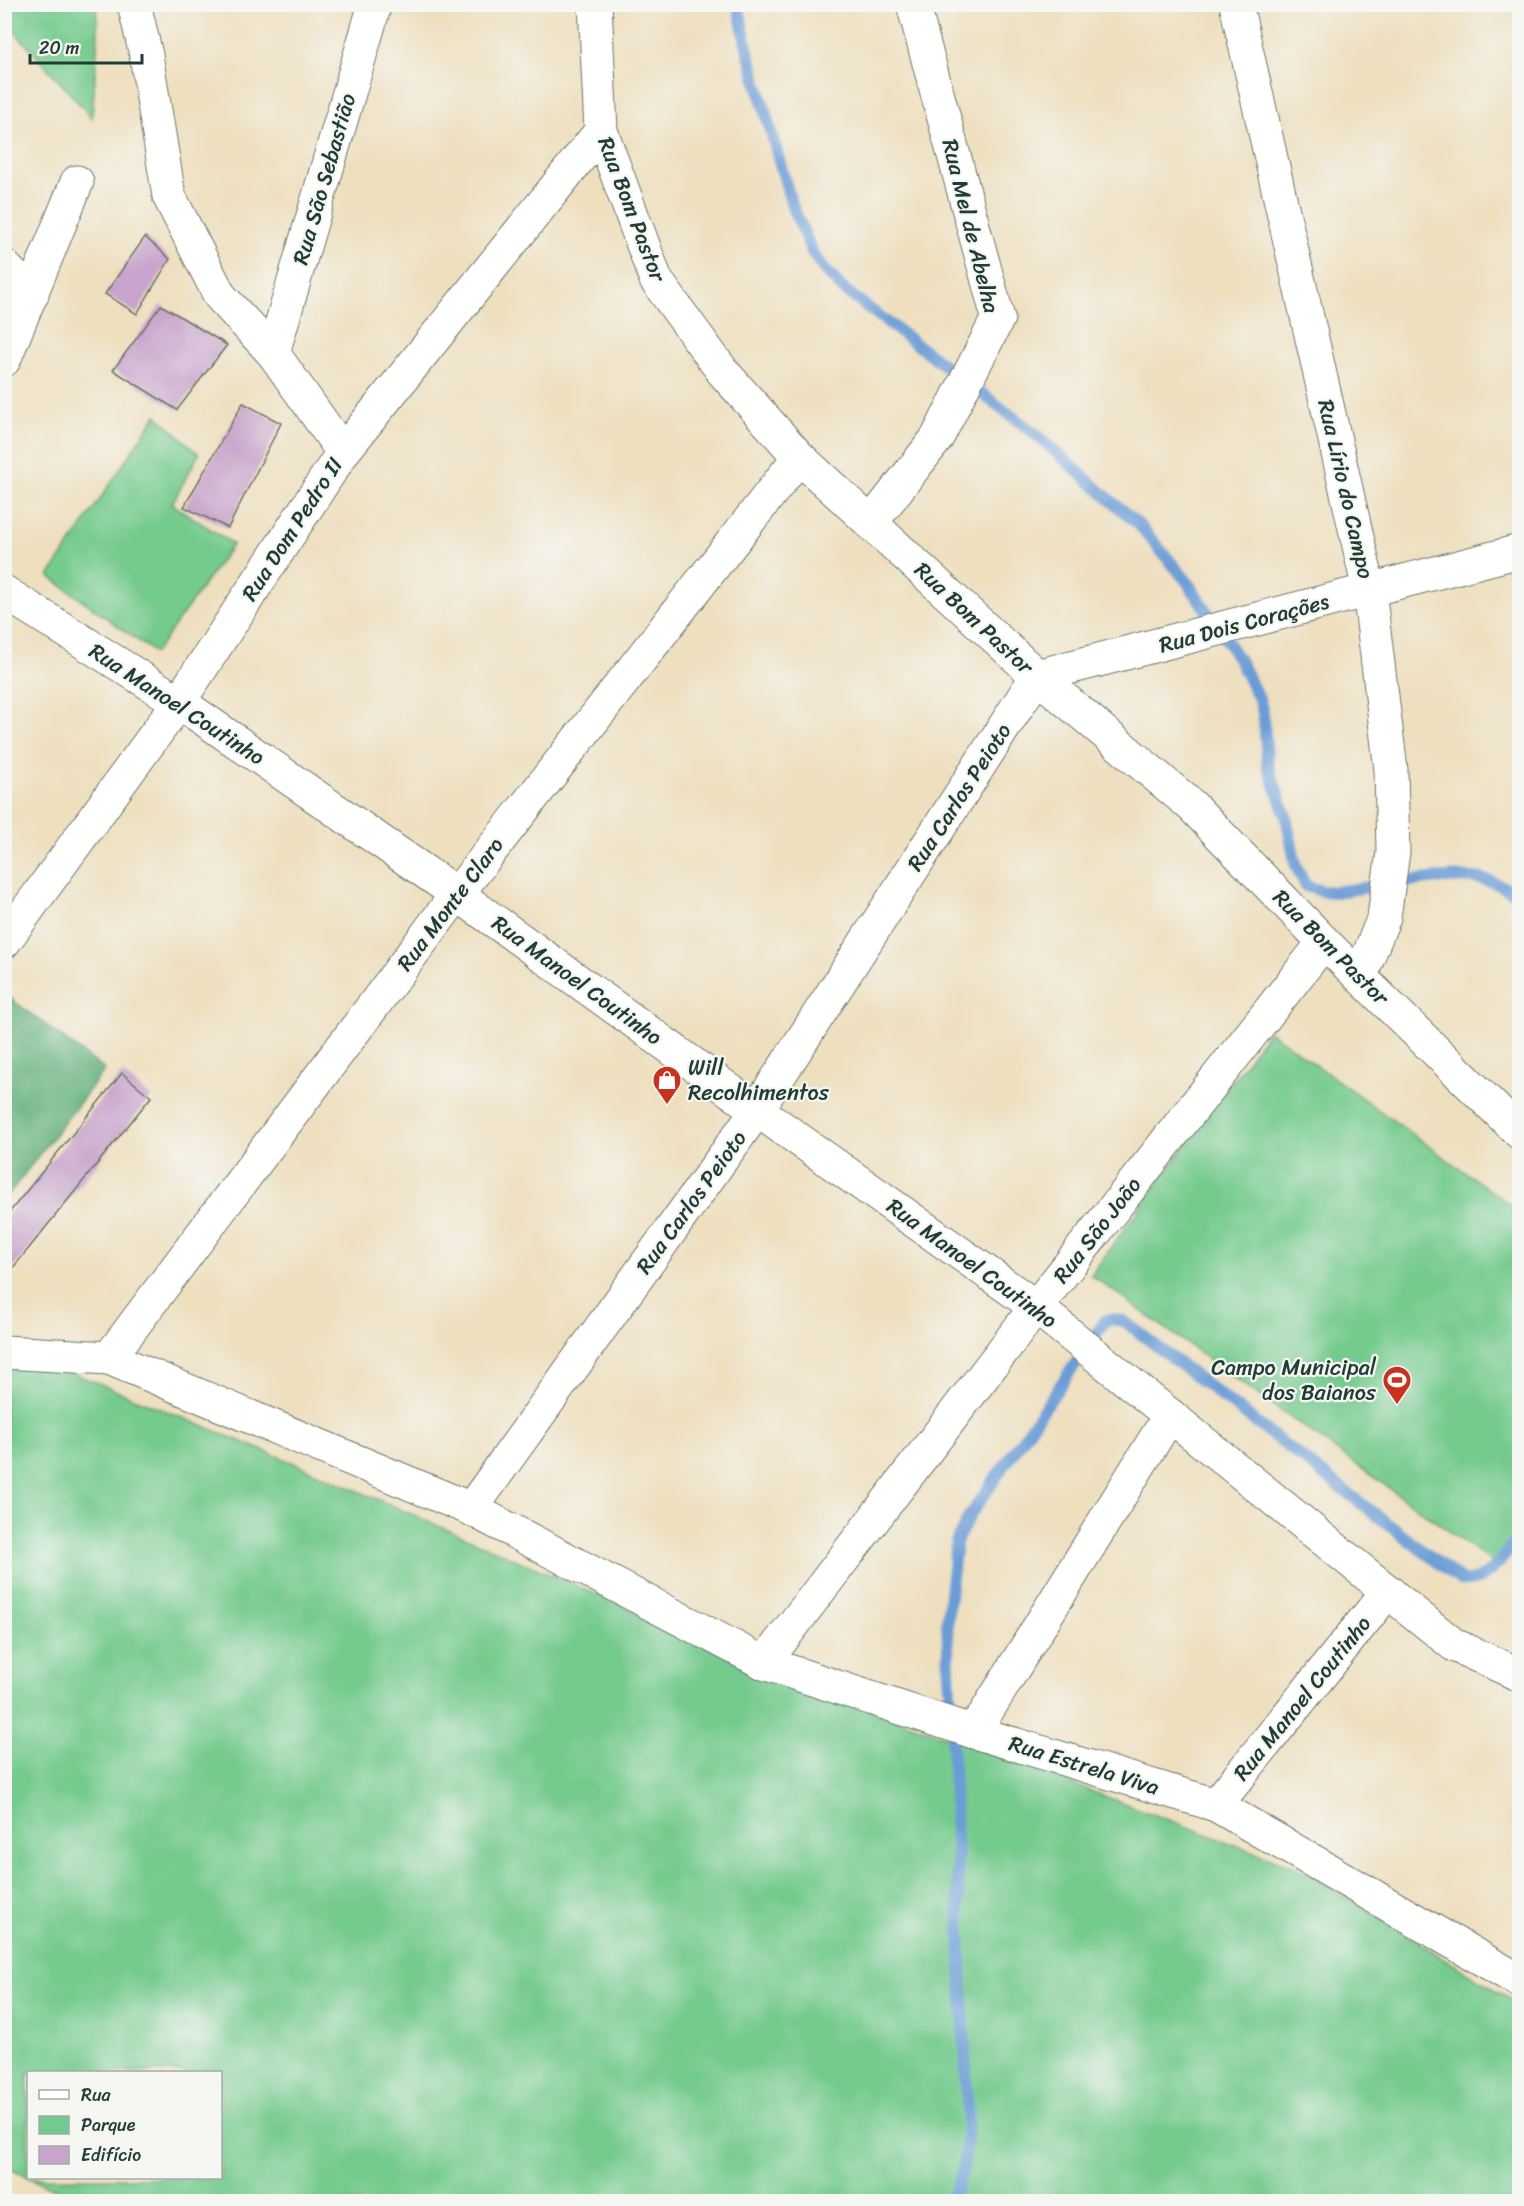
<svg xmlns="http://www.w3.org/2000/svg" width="1524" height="2206" font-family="Sriracha,sans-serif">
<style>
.green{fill:#74ca8e;stroke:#4a8461;stroke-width:1.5}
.forest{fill:#5fae79;stroke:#3f7656;stroke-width:1.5}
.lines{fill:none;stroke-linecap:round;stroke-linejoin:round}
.stream{stroke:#6b9cd5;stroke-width:12}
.building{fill:#c8a3cb}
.minor-casing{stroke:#677665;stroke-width:35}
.minor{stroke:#fff;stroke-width:33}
.labels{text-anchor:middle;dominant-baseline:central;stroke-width:4.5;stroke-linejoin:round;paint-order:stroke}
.street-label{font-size:22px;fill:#1f3d34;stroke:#f6f6f2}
.poi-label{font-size:22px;fill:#1f3d34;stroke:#f6f6f2;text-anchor:start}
</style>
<rect width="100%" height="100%" fill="#f6f6f2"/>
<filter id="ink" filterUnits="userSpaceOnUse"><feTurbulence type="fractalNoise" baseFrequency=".0167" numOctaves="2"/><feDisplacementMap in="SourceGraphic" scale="12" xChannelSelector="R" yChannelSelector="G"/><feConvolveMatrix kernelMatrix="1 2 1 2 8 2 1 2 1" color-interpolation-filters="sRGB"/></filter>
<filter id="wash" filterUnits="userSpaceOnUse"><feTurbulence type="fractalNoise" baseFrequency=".008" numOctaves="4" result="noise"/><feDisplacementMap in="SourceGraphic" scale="24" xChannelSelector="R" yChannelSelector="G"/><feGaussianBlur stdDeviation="1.35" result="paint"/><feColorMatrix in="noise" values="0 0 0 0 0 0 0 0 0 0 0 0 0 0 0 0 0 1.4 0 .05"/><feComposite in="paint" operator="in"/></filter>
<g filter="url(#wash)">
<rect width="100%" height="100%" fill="#eedfbf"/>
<g class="green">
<path d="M 4,5 L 96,5 L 98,35 L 92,118 L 5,21 Z"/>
<path d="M 156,415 L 199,454 L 172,504 L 233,544 L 155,653 L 49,576 Z"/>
<path d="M 1269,1031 L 1519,1211 L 1519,1538 L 1499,1567 L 1091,1275 Z"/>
<path d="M 46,1362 L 301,1466 L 793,1680 L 1300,1869 L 1519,2005 L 1519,2201 L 84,2202 L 29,2178 L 220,2178 L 220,2072 L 28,2072 L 28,2177 L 5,2167 L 5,1365 Z"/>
</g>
<path class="forest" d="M 10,998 L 105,1070 L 5,1199 L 4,1007 Z"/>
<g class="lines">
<g class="stream">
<path d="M 738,4 L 747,48 L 791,202 L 812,252 L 822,267 L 842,288 L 1034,433 L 1140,526 L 1186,580 L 1238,658 L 1259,699 L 1263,713 L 1268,766 L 1286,816 L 1296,866 L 1306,886 L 1322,891 L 1334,892 C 1377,887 1441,873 1482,879 C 1495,882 1509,889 1520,897"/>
<path d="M 947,2202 C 966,2179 965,2152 968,2124 L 947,1621 L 956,1542 L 970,1515 L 1105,1321 L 1110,1319 L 1124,1321 L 1462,1581 C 1489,1584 1505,1554 1520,1535"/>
</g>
</g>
<g id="blocks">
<g class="building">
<path d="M 145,237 L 170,259 L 137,314 L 105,294 Z"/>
<path d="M 161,305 L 227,345 L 177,410 L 113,370 Z"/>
<path d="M 243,403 L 281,423 L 228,528 L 184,507 Z"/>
<path d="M 122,1073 L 151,1097 L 4,1279 L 4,1219 Z"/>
</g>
</g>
</g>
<g filter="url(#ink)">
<use href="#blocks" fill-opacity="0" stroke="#677665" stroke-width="1.5"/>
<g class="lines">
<g class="minor-casing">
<g id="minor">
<path d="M 133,4 L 135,8 L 146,55 L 169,196 L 220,296 L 273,353 L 343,452"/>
<path d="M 595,4 L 601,131 L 656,280 L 723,372 L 799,457 L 1037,676 L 1192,806 L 1324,942 L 1520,1133"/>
<path d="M 1236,4 L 1369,590 L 1391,770 L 1393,852 L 1384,917 L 1360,977"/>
<path d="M 4,266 L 32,295"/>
<path d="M 273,353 L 375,4"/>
<path d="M 4,360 L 77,182"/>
<path d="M 871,523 L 937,438 L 998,318 L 913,4"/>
<path d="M 4,592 L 179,702 L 457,894 L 757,1110 L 1036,1307 L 1454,1645 L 1520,1675"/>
<path d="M 1037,676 L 1520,551"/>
<path d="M 4,942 L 179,702 L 343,452 L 601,131"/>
<path d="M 4,1352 L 109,1358 L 471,1509 L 764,1663 L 974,1732 L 1216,1805 L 1520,1981"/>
<path d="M 109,1358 L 457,894 L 799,457"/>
<path d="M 471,1509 L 757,1110 L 1037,676"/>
<path d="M 764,1663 L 1036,1307 L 1324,942"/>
<path d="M 974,1732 L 1170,1415"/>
<path d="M 1216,1805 L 1388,1591"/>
</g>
</g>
<use href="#minor" class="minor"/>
</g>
</g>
<defs>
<g id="shop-pin" transform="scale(1.5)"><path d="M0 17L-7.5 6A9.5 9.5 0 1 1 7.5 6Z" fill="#c8321e" stroke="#f6f6f2"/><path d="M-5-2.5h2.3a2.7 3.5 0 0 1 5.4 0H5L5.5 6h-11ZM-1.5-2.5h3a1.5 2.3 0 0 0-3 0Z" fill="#fff"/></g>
<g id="stadium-pin" transform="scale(1.5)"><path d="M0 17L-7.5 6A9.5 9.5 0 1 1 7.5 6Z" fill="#c8321e" stroke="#f6f6f2"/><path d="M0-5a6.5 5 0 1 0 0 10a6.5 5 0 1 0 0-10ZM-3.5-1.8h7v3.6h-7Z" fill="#fff"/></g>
</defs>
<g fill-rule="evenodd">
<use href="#shop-pin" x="667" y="1080"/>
<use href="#stadium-pin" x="1397" y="1380"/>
</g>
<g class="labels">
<g class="street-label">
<text transform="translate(324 179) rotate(-74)">Rua São Sebastião</text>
<text transform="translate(632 209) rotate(69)">Rua Bom Pastor</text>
<text transform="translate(971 226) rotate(76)">Rua Mel de Abelha</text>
<text transform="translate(1346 489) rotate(77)">Rua Lírio do Campo</text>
<text transform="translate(292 529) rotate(-57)">Rua Dom Pedro II</text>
<text transform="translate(974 618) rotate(43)">Rua Bom Pastor</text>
<text transform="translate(1244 623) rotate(-15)">Rua Dois Corações</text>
<text transform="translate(177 704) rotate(33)">Rua Manoel Coutinho</text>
<text transform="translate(959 797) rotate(-57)">Rua Carlos Peioto</text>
<text transform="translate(450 904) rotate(-53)">Rua Monte Claro</text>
<text transform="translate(1331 947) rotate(45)">Rua Bom Pastor</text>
<text transform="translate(577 980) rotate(36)">Rua Manoel Coutinho</text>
<text transform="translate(691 1202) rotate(-54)">Rua Carlos Peioto</text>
<text transform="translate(1097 1230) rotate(-52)">Rua São João</text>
<text transform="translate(972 1263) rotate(36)">Rua Manoel Coutinho</text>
<text transform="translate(1302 1698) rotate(-51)">Rua Manoel Coutinho</text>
<text transform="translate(1084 1765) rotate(17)">Rua Estrela Viva</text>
</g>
<g class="poi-label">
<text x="688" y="1067">Will<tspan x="688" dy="25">Recolhimentos</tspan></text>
<text x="1376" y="1367" text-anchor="end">Campo Municipal<tspan x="1376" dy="25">dos Baianos</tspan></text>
</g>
</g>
<rect width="1524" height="2206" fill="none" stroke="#f6f6f2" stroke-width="24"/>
<rect x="27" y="2071" width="195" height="108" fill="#f6f6f2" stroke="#a0aca6" stroke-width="1.5"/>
<rect x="39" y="2090" width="30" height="9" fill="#ffffff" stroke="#a0aca6" stroke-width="1.5"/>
<text x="81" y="2101" font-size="18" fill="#1f3d34">Rua</text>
<rect x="39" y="2116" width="30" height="18" fill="#74ca8e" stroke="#a0aca6" stroke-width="1.5"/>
<text x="81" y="2131" font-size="18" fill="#1f3d34">Parque</text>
<rect x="39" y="2146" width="30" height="18" fill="#c8a3cb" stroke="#a0aca6" stroke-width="1.5"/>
<text x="81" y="2161" font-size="18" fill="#1f3d34">Edifício</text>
<path d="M30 54v9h112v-9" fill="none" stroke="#1f3d34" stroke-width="3"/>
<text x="39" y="54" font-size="18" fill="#1f3d34" stroke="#f6f6f2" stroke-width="4.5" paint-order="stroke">20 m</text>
</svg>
